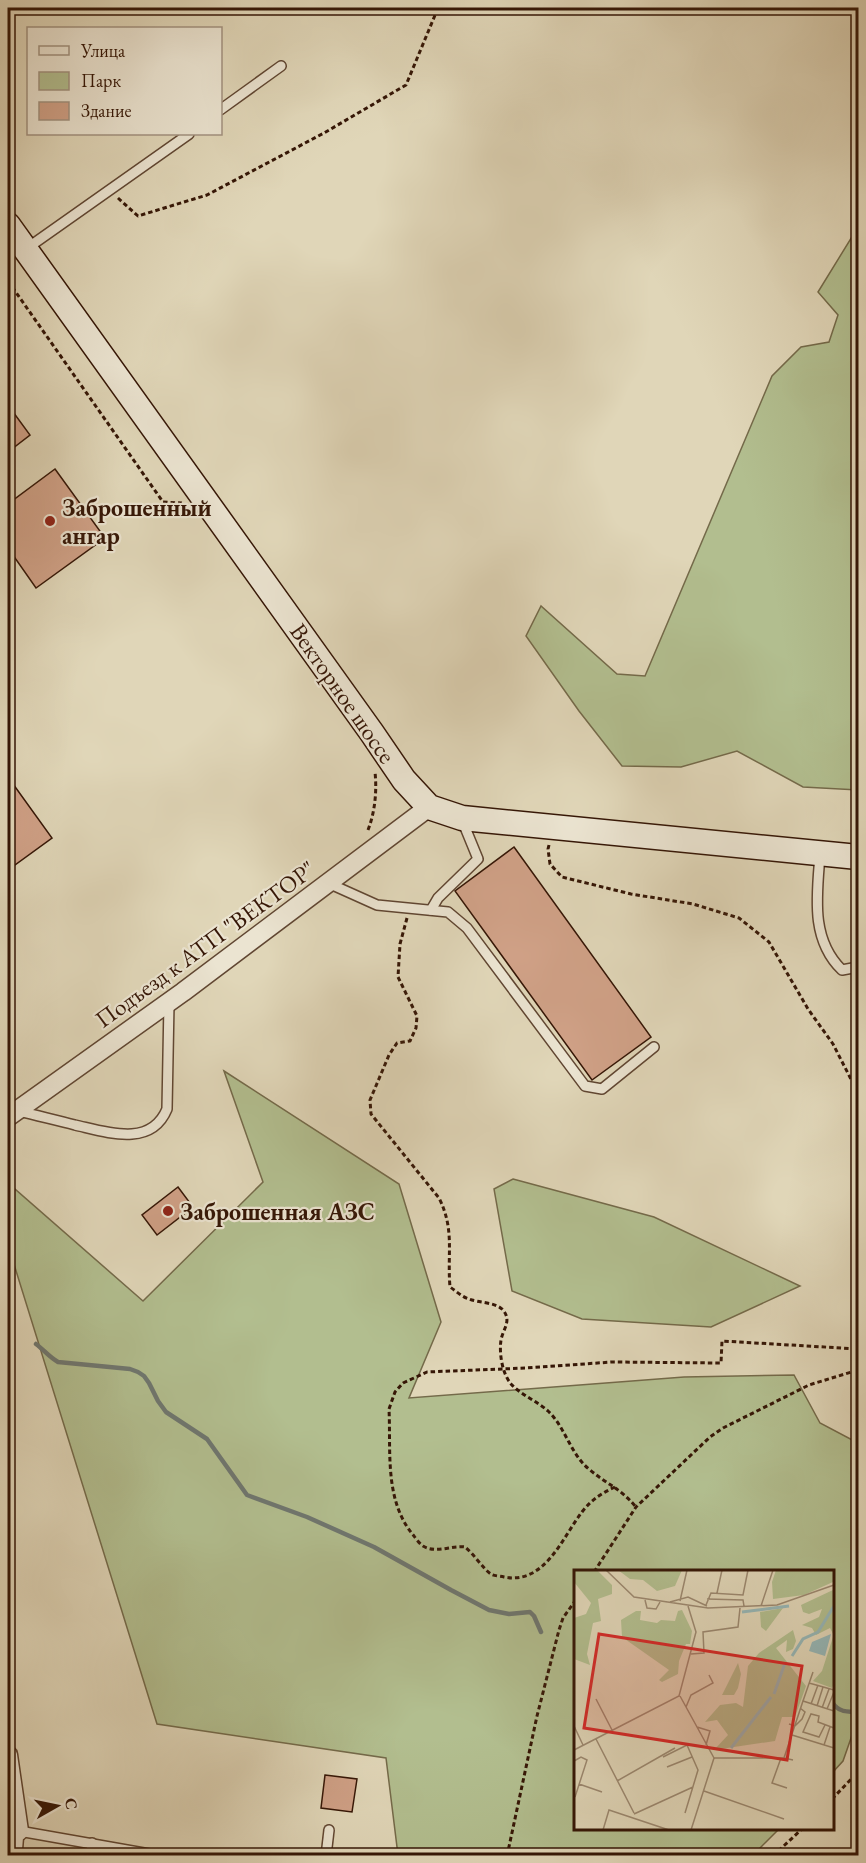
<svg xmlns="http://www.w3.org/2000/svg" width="866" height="1863" font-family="'EB Garamond',serif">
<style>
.green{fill:#b2be8f;stroke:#746a4a;stroke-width:1.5}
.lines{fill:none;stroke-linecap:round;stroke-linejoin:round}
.stream{stroke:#6f7770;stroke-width:4.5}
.building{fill:#d0a187;stroke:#351606;stroke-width:1.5}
.lane-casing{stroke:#604632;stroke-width:12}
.street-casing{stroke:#604632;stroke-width:21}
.secondary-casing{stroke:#351606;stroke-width:27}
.path{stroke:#351606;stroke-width:3;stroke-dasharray:4.5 3;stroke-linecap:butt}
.lane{stroke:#ebe4d1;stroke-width:9}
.street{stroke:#ebe4d1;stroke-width:18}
.secondary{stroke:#ebe4d1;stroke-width:24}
.poi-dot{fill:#8f2418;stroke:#ebe4d1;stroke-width:2}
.labels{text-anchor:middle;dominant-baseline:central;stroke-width:4.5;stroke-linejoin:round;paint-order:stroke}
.poi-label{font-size:24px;font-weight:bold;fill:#351606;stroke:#ebe4d1;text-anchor:start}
.street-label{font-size:24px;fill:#351606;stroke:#ebe4d1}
.inset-river{fill:none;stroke:#96b7b7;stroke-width:3}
.inset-road{fill:none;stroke:#9c8971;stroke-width:1.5}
.view{fill:#d62828;fill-opacity:0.15;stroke:#d62828;stroke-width:3}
.inset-edge{fill:none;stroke:#351606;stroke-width:3}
</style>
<rect width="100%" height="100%" fill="#e0d6b8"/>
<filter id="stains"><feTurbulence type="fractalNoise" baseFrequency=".00333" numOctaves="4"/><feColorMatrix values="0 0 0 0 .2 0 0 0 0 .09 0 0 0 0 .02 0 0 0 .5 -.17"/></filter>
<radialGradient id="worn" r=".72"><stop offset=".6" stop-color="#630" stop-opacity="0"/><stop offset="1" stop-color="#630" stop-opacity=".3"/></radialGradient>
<g class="green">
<path d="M 858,227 L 858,790 L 803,787 L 737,751 L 681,767 L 622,766 L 579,711 L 526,636 L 541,606 L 617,674 L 645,676 L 772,376 L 801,347 L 829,342 L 838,315 L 818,292 Z"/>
<path d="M 224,1071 L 399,1184 L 441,1322 L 409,1398 L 684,1377 L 794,1375 L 820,1423 L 858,1443 L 858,1718 L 843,1761 L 832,1773 L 832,1572 L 575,1572 L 575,1828 L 779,1829 L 753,1855 L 398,1855 L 386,1758 L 157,1724 L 8,1245 L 8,1183 L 143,1301 L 263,1182 Z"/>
<path d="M 513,1179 L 654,1217 L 800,1286 L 711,1327 L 582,1319 L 512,1291 L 494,1189 Z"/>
</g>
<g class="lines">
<g class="stream">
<path d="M 36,1344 C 44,1350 49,1357 58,1362 L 130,1369 L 138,1372 L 144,1376 L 149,1383 L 158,1401 L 166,1412 L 207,1439 L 247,1495 L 307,1517 L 374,1547 L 451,1590 L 489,1610 L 509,1614 L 530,1612 L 534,1616 L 541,1632"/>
<path d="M 832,1702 C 838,1712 847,1713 858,1711"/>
</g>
</g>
<g class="building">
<path d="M 8,405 L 30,435 L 8,452 Z"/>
<path d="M 55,469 L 105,538 L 36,588 L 8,548 L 8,504 Z"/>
<path d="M 8,777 L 52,838 L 8,870 Z"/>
<path d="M 514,847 L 651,1037 L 592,1080 L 455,891 Z"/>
<path d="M 178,1187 L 193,1207 L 157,1235 L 142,1215 Z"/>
<path d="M 325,1775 L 357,1779 L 352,1812 L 321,1808 Z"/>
</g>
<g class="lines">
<g class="lane-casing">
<g id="lane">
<path d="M 220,110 L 281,66"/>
<path d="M 26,249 L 189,134"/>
<path d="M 820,855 C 817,895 810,939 842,970 L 858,967"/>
<path d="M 328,883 L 377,905 L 448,912 L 467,928 L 585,1086 L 602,1089 L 654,1047"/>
<path d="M 431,910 L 438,898 L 478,859 L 462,820"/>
<path d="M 19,1111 C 38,1116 56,1120 75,1125 C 106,1132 151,1148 167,1109 L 169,1003"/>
<path d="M 17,1856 L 19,1831 L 161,1856"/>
<path d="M 91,1856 L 92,1843"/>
<path d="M 326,1856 L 329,1830"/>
</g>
</g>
<g class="street-casing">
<g id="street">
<path d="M 8,1117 L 183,992 L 429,807"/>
<path d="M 8,1755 L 19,1831"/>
</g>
</g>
<g class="secondary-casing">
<path id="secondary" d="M 8,225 L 372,733 L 404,780 L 429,807 L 462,818 L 858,857"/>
</g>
<g class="path">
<path d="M 118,198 L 138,216 L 207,195 L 324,133 L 406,85 L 438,8"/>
<path d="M 8,281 L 163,502 L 182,503"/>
<path d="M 368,830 C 375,812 377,791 375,772"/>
<path d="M 549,845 L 548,849 L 550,864 L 562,877 L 631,894 L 693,904 L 739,918 L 769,942 L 808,1009 L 833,1044 L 858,1093"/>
<path d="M 407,918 L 400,944 L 398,977 L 417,1016 L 416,1028 L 410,1041 L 397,1043 L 389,1055 L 370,1100 L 371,1114 L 439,1198 C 455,1230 447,1253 450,1287 C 456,1291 462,1297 469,1299 C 479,1303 496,1302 503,1310 C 512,1321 503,1329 501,1340 C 499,1353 502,1373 511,1384 C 521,1395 537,1401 548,1411 C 566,1428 570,1454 590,1470 C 608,1485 620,1488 636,1507"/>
<path d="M 615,1487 C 602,1493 591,1500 582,1512 C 562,1538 545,1585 504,1577 C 500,1576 494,1576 491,1574 C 484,1570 474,1554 465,1547 C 452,1545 436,1554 423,1546 C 420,1544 416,1539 414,1536 C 384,1501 391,1452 389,1409 L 395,1392 L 403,1383 L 427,1372 L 526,1368 L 612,1362 L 721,1363 L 722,1341 L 858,1349"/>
<path d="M 594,1572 L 636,1507 L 710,1437 L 723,1428 L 809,1385 L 858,1370"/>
<path d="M 832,1799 L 858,1772"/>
<path d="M 507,1856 L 537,1716 L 559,1630 L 563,1618 L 575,1601"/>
<path d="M 773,1856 L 803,1828"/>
</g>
<use href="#lane" class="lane"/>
<use href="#street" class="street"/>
<use href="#secondary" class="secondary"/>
</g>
<g class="poi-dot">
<circle cx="50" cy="521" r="6"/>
<circle cx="168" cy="1211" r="6"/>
</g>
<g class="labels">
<g class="poi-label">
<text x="62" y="507">Заброшенный<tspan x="62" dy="28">ангар</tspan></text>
<text x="180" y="1211">Заброшенная АЗС</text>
</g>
<g class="street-label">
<text transform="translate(343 693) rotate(55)">Векторное шоссе</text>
<text transform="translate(205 944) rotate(-36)">Подъезд к АТП "ВЕКТОР"</text>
</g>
</g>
<g transform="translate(574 1570)">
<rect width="260" height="260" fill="#e0d6b8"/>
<path d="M 0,0 L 23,0 L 38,15 L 38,24 L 24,29 L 27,51 L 19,53 L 13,84 L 16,95 L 0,89 L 0,48 L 12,44 L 17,33 L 0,12 ZM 44,0 L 108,0 L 101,16 L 83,21 L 69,10 L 56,9 ZM 202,0 L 259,0 L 259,12 L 230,25 L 199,29 L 198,12 ZM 259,20 L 259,64 L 256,58 L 242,65 L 238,58 L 228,55 L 245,47 L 248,39 L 235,44 L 229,42 L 227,35 ZM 209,38 L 192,61 L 187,57 L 186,42 ZM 62,41 L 67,41 L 66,50 L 83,53 L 87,50 L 101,51 L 104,41 L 108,40 L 118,61 L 116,74 L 112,74 L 105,91 L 104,104 L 88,112 L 85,110 L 95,100 L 48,67 L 47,50 ZM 219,60 L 222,71 L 219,79 L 212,82 L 213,70 L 202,78 L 232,116 L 221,147 L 208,147 L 201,171 L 140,180 L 154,165 L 143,150 L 131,152 L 146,135 L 162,133 L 169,137 L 174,96 L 185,83 ZM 259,67 L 260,113 L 258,118 L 239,111 L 248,101 ZM 164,93 L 167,104 L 164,118 L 160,125 L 148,125 Z" fill="#b2be8f"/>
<path d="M 257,64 L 251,86 L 235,81 L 238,72 Z" fill="#96b7b7"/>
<path class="inset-river" d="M 168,42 L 215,36M 218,86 L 229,69 L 244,62 L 260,36M 200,124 L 211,93M 157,178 L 197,127"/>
<path class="inset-road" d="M 32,0 L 60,27 L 134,38 L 203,35 L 260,15M 143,23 L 148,0M 133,29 L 169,30 L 170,36M 71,30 L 73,38 L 82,39 L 86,32M 106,31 L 113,0M 96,32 L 114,27 L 133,36M 132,35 L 137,23 L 169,25 L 174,0M 187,36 L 199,0M 117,84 L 130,83 L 129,62 L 164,57 L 166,38M 235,113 L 260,120M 106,126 L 140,188M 22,129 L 38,160M 229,131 L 239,102M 237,134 L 244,115M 243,136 L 249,117M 112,137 L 117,125 L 139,113 L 135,105M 248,138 L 255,119M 253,139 L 260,122M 215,154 L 221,156 L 228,149 L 231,142 L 226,138M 251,155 L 245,167 L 229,162 L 237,144 L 245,146 L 244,152 L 260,158M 0,156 L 9,175M 123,157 L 136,161 L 132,175M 218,165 L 260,178M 22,169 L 60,243M 250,175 L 256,157M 0,180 L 105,126 L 122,62 L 114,36M 89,187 L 113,175 L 124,200 L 111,243M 140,188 L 210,188M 207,188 L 198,213 L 213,218M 219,190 L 210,188 L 229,131 L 260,141M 0,191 L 7,187 L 13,190 L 1,227M 93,197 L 118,187M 43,211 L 101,178M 5,214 L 28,222M 130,221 L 210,249M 60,244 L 119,217M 29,260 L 35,240 L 95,260M 117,260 L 140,188"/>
<path class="view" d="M 25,64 L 228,96 L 213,190 L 10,158 Z"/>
<rect width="260" height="260" class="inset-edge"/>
</g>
<rect width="866" height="1863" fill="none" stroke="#e0d6b8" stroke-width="30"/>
<rect x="9" y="9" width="848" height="1845" fill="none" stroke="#351606" stroke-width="3"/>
<rect x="15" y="15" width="836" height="1833" fill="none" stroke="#351606" stroke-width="1.5"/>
<rect x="27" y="27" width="195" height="108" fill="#ebe4d1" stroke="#a29280" stroke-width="1.5"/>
<rect x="39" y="46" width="30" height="9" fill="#ebe4d1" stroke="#a29280" stroke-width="1.5"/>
<text x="81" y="57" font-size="18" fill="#351606">Улица</text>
<rect x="39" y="72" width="30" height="18" fill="#b2be8f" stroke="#a29280" stroke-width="1.5"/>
<text x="81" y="87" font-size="18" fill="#351606">Парк</text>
<rect x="39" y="102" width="30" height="18" fill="#d0a187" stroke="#a29280" stroke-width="1.5"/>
<text x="81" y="117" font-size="18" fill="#351606">Здание</text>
<g transform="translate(57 1806) rotate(81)" stroke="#ebe4d1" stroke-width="4.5" paint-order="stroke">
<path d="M0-4.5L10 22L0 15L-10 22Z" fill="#351606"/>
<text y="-9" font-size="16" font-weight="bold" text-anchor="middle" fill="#351606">С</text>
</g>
<rect width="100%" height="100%" filter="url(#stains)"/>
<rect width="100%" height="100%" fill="url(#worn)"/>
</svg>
